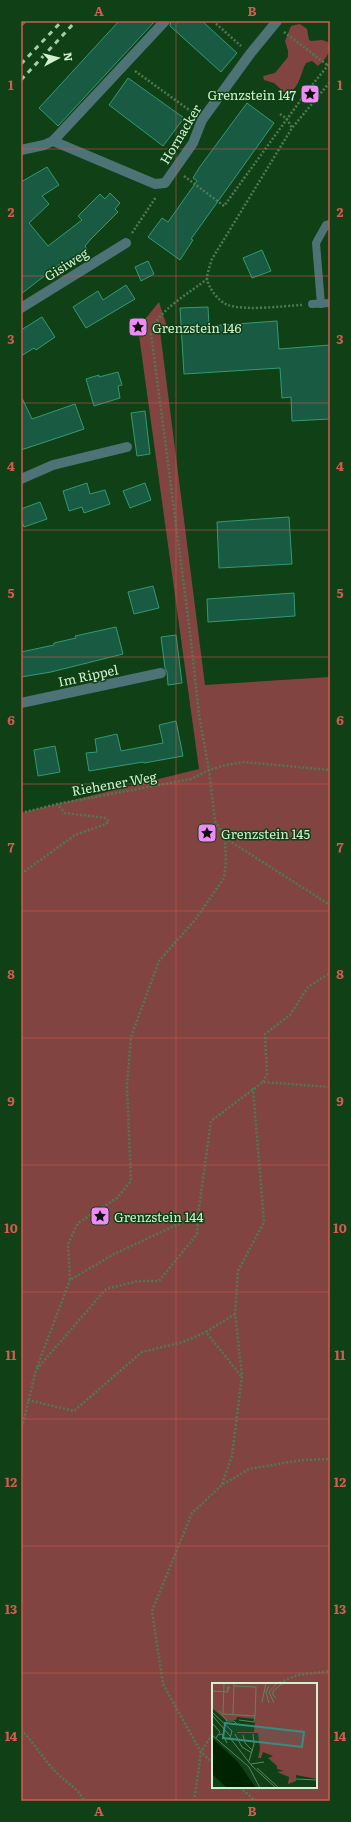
<svg xmlns="http://www.w3.org/2000/svg" width="351" height="1822" font-family="Literata,serif">
<style>
.green{fill:#824440;fill-rule:evenodd}
.building{fill:#185a42;stroke:#359974}
.lines{fill:none;stroke-linecap:round;stroke-linejoin:round}
.path{stroke:#4f7a52;stroke-width:2.5;stroke-dasharray:2 2;stroke-linecap:butt}
.lane{stroke:#4d7377;stroke-width:8}
.street{stroke:#4d7377;stroke-width:10}
.rail{stroke:#a9cca9;stroke-width:3;stroke-dasharray:5 5;stroke-linecap:butt}
.grid{fill:none;stroke:#d45a52;stroke-width:1;stroke-opacity:0.55}
.labels{text-anchor:middle;dominant-baseline:central;stroke-width:3;stroke-linejoin:round;paint-order:stroke}
.poi-label{font-size:13px;fill:#d0f0cf;stroke:#104015;text-anchor:start}
.street-label{font-size:13px;fill:#d0f0cf;stroke:#104015}
.inset-river{fill:none;stroke:#002301;stroke-width:2}
.inset-road{fill:none;stroke:#5d865f;stroke-width:1}
.view{fill:#368e81;fill-opacity:0.15;stroke:#368e81;stroke-width:2}
.inset-edge{fill:none;stroke:#d0f0cf;stroke-width:2}
.neatline{fill:none;stroke:#d45a52;stroke-width:1.5}
.grid-label{font-size:13px;text-anchor:middle;font-weight:bold;fill:#d45a52}
</style>
<rect width="100%" height="100%" fill="#104015"/>
<g class="green">
<path d="M 300,24 L 307,29 L 309,40 L 311,41 L 322,40 L 328,42 C 332,53 325,59 318,66 L 312,61 L 306,63 C 300,73 300,91 285,93 L 274,83 L 264,80 L 263,76 L 275,73 L 288,57 L 288,51 L 285,41 L 291,26 Z"/>
<path d="M 159,302 L 167,327 L 160,331 L 205,685 L 330,677 L 330,1801 L 21,1801 L 21,813 L 199,769 L 138,328 ZM 213,1684 L 316,1684 L 316,1787 L 213,1787 Z"/>
</g>
<g class="building">
<path d="M 119,21 L 155,21 L 58,126 L 39,108 Z"/>
<path d="M 171,21 L 202,21 L 237,53 L 221,72 L 170,26 Z"/>
<path d="M 128,78 L 184,118 L 163,146 L 109,105 Z"/>
<path d="M 247,103 L 274,123 L 191,239 L 193,240 L 180,260 L 148,237 L 162,218 L 168,222 L 197,181 L 193,178 L 199,168 Z"/>
<path d="M 47,167 L 59,185 L 42,196 L 49,204 L 29,223 L 48,246 L 82,220 L 78,216 L 100,194 L 105,199 L 110,193 L 120,203 L 115,209 L 118,212 L 90,240 L 85,246 L 87,249 L 62,268 L 60,264 L 21,294 L 21,182 Z"/>
<path d="M 262,250 L 271,271 L 252,278 L 243,258 Z"/>
<path d="M 148,261 L 154,274 L 141,281 L 135,267 Z"/>
<path d="M 126,285 L 135,299 L 86,328 L 73,307 L 98,291 L 103,300 Z"/>
<path d="M 208,307 L 209,326 L 277,321 L 279,349 L 330,345 L 330,419 L 292,421 L 291,397 L 282,398 L 280,368 L 184,374 L 180,308 Z"/>
<path d="M 42,317 L 55,337 L 36,350 L 34,348 L 21,356 L 21,330 Z"/>
<path d="M 118,372 L 122,385 L 118,386 L 120,398 L 94,406 L 86,379 L 99,375 L 99,377 Z"/>
<path d="M 21,396 L 32,419 L 75,404 L 84,429 L 21,450 Z"/>
<path d="M 145,411 L 150,454 L 137,456 L 131,413 Z"/>
<path d="M 87,483 L 90,494 L 105,490 L 110,504 L 84,513 L 82,507 L 69,511 L 63,491 Z"/>
<path d="M 145,483 L 151,500 L 130,508 L 123,491 Z"/>
<path d="M 40,502 L 47,519 L 24,527 L 21,519 L 21,509 Z"/>
<path d="M 289,517 L 292,564 L 219,568 L 217,522 Z"/>
<path d="M 153,586 L 159,608 L 134,614 L 128,592 Z"/>
<path d="M 294,593 L 295,616 L 208,622 L 207,599 Z"/>
<path d="M 116,627 L 123,654 L 51,672 L 21,677 L 21,652 L 54,645 L 54,643 L 76,638 L 75,636 Z"/>
<path d="M 176,635 L 182,683 L 168,685 L 167,672 L 165,668 L 161,637 Z"/>
<path d="M 176,721 L 183,756 L 144,763 L 143,762 L 89,771 L 86,753 L 97,752 L 95,739 L 117,734 L 121,751 L 163,743 L 159,725 Z"/>
<path d="M 55,746 L 60,772 L 38,776 L 34,750 Z"/>
</g>
<g class="lines">
<g class="path">
<path d="M 213,21 L 241,46"/>
<path d="M 284,32 L 330,67"/>
<path d="M 135,71 L 192,112"/>
<path d="M 280,114 L 287,119 L 292,128"/>
<path d="M 184,176 L 224,206 L 308,90 L 330,63"/>
<path d="M 132,233 L 156,197"/>
<path d="M 302,305 C 283,306 245,311 228,305 C 219,302 207,287 207,277 C 208,271 210,265 212,259 L 292,128 L 330,82"/>
<path d="M 21,813 L 57,804 L 191,779 L 209,770 L 226,765 L 244,762 L 330,770"/>
<path d="M 225,838 L 330,905"/>
<path d="M 21,874 L 75,835 L 106,824 L 109,821 L 105,818 L 65,813 L 57,804"/>
<path d="M 263,1082 L 267,1074 L 265,1034 L 290,1015 L 308,987 L 330,973"/>
<path d="M 198,1215 L 114,1254 L 70,1280 L 68,1244 L 78,1223 L 117,1198 L 131,1181 L 127,1086 L 131,1037 L 159,961 L 195,920 L 224,878 L 226,861 L 225,838 L 215,821 L 209,770 L 199,715 L 190,632 L 151,333 C 155,312 191,292 207,279"/>
<path d="M 235,1314 L 206,1332 L 241,1376"/>
<path d="M 37,1367 L 70,1280"/>
<path d="M 28,1400 L 74,1411 L 142,1352 L 183,1342 L 206,1332"/>
<path d="M 21,1431 L 36,1370 L 106,1289 L 138,1281 L 159,1281 L 197,1234 L 198,1215 L 211,1121 L 263,1082 L 330,1087"/>
<path d="M 222,1484 L 232,1456 L 242,1376 L 235,1313 L 238,1271 L 264,1222 L 253,1088"/>
<path d="M 276,1684 L 298,1675 L 330,1671"/>
<path d="M 21,1730 C 35,1743 44,1761 58,1774 C 68,1784 77,1787 84,1801"/>
<path d="M 213,1763 L 201,1752 L 163,1684 L 152,1611 L 192,1513 L 222,1485 L 249,1469 L 302,1460 L 330,1459"/>
<path d="M 240,1787 L 255,1801"/>
<path d="M 194,1801 L 201,1752 L 213,1733"/>
</g>
<g class="lane">
<path d="M 21,22 L 22,21"/>
<path d="M 312,304 L 330,303"/>
<path d="M 321,304 L 316,243 L 326,225 L 330,224"/>
</g>
<g class="street">
<path d="M 53,141 L 165,21"/>
<path d="M 21,150 L 44,145 L 53,141 L 155,184 L 165,183 L 193,143 L 202,120 L 250,54 L 277,21"/>
<path d="M 21,308 L 126,243"/>
<path d="M 21,479 L 53,465 L 127,447"/>
<path d="M 21,703 L 161,673"/>
</g>
<g class="rail">
<path d="M 21,64 L 62,21"/>
<path d="M 21,80 L 76,21"/>
</g>
</g>
<path class="grid" d="M 176,21 L 176,1801M 21,149 L 330,149M 21,276 L 330,276M 21,403 L 330,403M 21,530 L 330,530M 21,657 L 330,657M 21,784 L 330,784M 21,911 L 330,911M 21,1038 L 330,1038M 21,1165 L 330,1165M 21,1292 L 330,1292M 21,1419 L 330,1419M 21,1546 L 330,1546M 21,1673 L 330,1673"/>
<defs>
<g id="sight-square" transform="scale(1)"><rect x="-9" y="-9" width="18" height="18" rx="4" fill="#ef8bf6" stroke="#104015"/><path d="M0-6L1.8-2.2L6-1.7L2.9 1.2L3.7 5.4L0 3.3L-3.7 5.4L-2.9 1.2L-6-1.7L-1.8-2.2Z" fill="#111"/></g>
</defs>
<g fill-rule="evenodd">
<use href="#sight-square" x="310" y="94"/>
<use href="#sight-square" x="138" y="327"/>
<use href="#sight-square" x="207" y="833"/>
<use href="#sight-square" x="100" y="1216"/>
</g>
<g class="labels">
<g class="poi-label">
<text x="296" y="94" text-anchor="end">Grenzstein 147</text>
<text x="152" y="327">Grenzstein 146</text>
<text x="221" y="833">Grenzstein 145</text>
<text x="114" y="1216">Grenzstein 144</text>
</g>
<g class="street-label">
<text transform="translate(180 134) rotate(-59)">Hornacker</text>
<text transform="translate(66 264) rotate(-32)">Gisiweg</text>
<text transform="translate(88 675) rotate(-12)">Im Rippel</text>
<text transform="translate(114 783) rotate(-10)">Riehener Weg</text>
</g>
</g>
<g transform="translate(212 1683)">
<rect width="105" height="105" fill="#104015"/>
<path d="M 0,0 L 105,0 L 105,96 L 84,92 L 84,98 L 76,101 L 77,94 L 65,89 L 72,88 L 65,86 L 65,83 L 56,75 L 61,73 L 51,69 L 49,75 L 46,75 L 48,66 L 46,50 L 26,50 L 25,49 L 42,49 L 43,36 L 25,34 L 24,37 L 14,37 L 0,25 Z" fill="#824440"/>
<path d="M 0,55 L 26,79 L 44,105 L 15,105 L 0,91 Z" fill="#002301"/>
<path class="inset-river" d="M 0,83 L 12,89 L 30,105M 0,84 L 19,95 L 28,105"/>
<path class="inset-road" d="M 12,0 L 11,31 L 43,33 L 44,4 L 22,3M 0,8 L 16,9 L 15,4 L 18,4 L 16,7M 64,15 L 61,12 L 61,8 L 71,0M 50,19 L 54,0M 57,20 L 54,9 L 57,3M 62,20 L 57,9 L 65,0M 7,28 L 15,38M 0,29 L 20,48 L 18,55 L 40,83 L 64,105M 0,32 L 18,53M 21,32 L 22,0M 27,37 L 42,39 L 43,33M 14,38 L 22,38 L 26,42M 0,42 L 1,41 L 8,49 L 4,55M 23,51 L 30,64 L 40,70M 0,52 L 37,84 L 48,105M 7,52 L 10,51 L 15,60M 31,52 L 33,60 L 41,68M 37,78 L 42,61 L 41,51M 39,81 L 52,79M 45,85 L 67,105M 84,96 L 105,97"/>
<path class="view" d="M 13,40 L 92,49 L 90,64 L 11,55 Z"/>
<rect width="105" height="105" class="inset-edge"/>
</g>
<rect width="351" height="1822" fill="none" stroke="#104015" stroke-width="44"/>
<g transform="translate(58 58) rotate(83)" stroke="#104015" stroke-width="3" paint-order="stroke">
<path d="M0-3L7 15L0 10L-7 15Z" fill="#d0f0cf"/>
<text y="-6" font-size="11" font-weight="bold" text-anchor="middle" fill="#d0f0cf">N</text>
</g>
<rect x="22" y="22" width="307" height="1778" class="neatline"/>
<g class="grid-label">
<text x="99" y="16">A</text>
<text x="252" y="16">B</text>
<text x="11" y="90">1</text>
<text x="340" y="90">1</text>
<text x="11" y="217">2</text>
<text x="340" y="217">2</text>
<text x="11" y="344">3</text>
<text x="340" y="344">3</text>
<text x="11" y="471">4</text>
<text x="340" y="471">4</text>
<text x="11" y="598">5</text>
<text x="340" y="598">5</text>
<text x="11" y="725">6</text>
<text x="340" y="725">6</text>
<text x="11" y="852">7</text>
<text x="340" y="852">7</text>
<text x="11" y="979">8</text>
<text x="340" y="979">8</text>
<text x="11" y="1106">9</text>
<text x="340" y="1106">9</text>
<text x="11" y="1233">10</text>
<text x="340" y="1233">10</text>
<text x="11" y="1360">11</text>
<text x="340" y="1360">11</text>
<text x="11" y="1487">12</text>
<text x="340" y="1487">12</text>
<text x="11" y="1614">13</text>
<text x="340" y="1614">13</text>
<text x="11" y="1741">14</text>
<text x="340" y="1741">14</text>
<text x="99" y="1816">A</text>
<text x="252" y="1816">B</text>
</g>
</svg>
